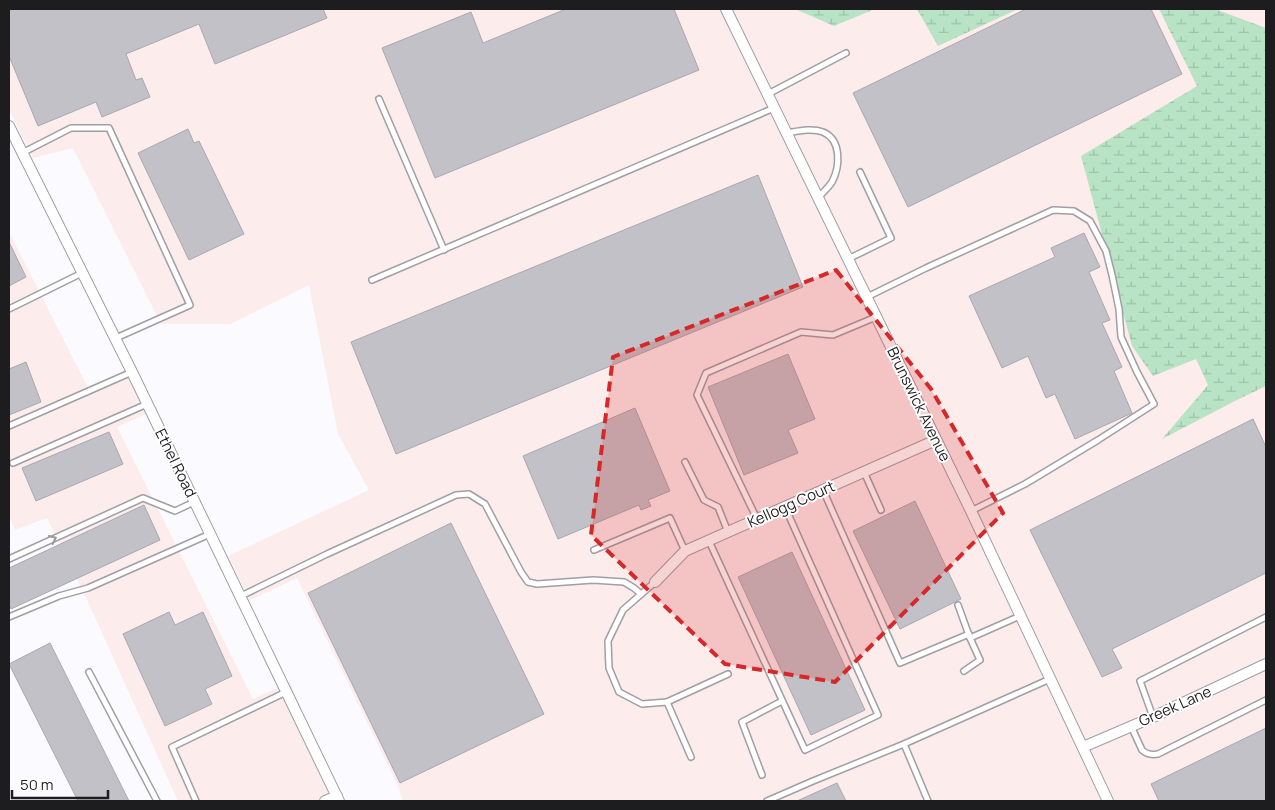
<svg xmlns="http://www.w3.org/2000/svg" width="1275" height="810" font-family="Manrope,sans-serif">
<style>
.industrial{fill:#fcecec}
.wetland{fill:url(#wetland-marsh)}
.building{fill:#c2c1c7;stroke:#a8a8ae}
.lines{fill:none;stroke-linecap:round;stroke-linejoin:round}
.service-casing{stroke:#9f9fa5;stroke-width:8}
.minor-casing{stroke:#9f9fa5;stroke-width:12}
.service{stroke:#fff;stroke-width:5}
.minor{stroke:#fff;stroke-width:10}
.oneway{stroke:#99999b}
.marked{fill:#d62828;fill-opacity:0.2;stroke:#d62828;stroke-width:4;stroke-dasharray:10 6;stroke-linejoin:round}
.labels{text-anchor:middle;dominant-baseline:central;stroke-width:4;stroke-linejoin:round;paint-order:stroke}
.street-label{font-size:15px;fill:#1d1d20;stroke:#fff}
</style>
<defs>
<pattern id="wetland-marsh" width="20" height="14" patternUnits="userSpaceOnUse" patternTransform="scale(1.25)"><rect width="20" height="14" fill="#b9e3c5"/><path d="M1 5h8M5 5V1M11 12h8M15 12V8" fill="none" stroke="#9fc2a9"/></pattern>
</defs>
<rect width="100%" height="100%" fill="#fafaff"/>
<g class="industrial">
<path d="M 9,9 L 1266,9 L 1266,801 L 403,801 L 398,786 L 297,578 L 250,600 L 228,556 L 369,490 L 338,434 L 309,285 L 230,324 L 161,324 L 73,148 L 33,158 L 9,109 Z"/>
<path d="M 9,232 L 88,388 L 133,367 L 155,410 L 117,427 L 253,699 L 290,682 L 337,796 L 325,801 L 178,801 L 88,602 L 47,518 L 15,530 L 9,516 Z"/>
</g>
<g class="wetland">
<path d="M 795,9 L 875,9 L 834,26 Z"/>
<path d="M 917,9 L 1018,9 L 938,46 Z"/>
<path d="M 1159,9 L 1215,9 L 1266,28 L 1266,386 L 1235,401 L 1162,439 L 1208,385 L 1196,359 L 1153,376 L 1132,346 L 1081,156 L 1197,86 Z"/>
</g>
<g class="building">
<path d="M 9,9 L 323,9 L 327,18 L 215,64 L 199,24 L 126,54 L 136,80 L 142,78 L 150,97 L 102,117 L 96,102 L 38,126 L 9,56 Z"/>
<path d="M 566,9 L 674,9 L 699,70 L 435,178 L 382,48 L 471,12 L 483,43 Z"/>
<path d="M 1026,9 L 1151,9 L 1182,74 L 908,207 L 853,93 Z"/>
<path d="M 188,129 L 194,143 L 199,141 L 244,234 L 189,260 L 138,153 Z"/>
<path d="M 758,175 L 803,287 L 396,454 L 351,342 Z"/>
<path d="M 1084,233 L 1100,267 L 1089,272 L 1110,320 L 1102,323 L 1122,367 L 1114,371 L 1132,413 L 1075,439 L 1055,394 L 1046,398 L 1028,356 L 1002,368 L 969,296 L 1055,257 L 1051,248 Z"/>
<path d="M 9,242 L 26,277 L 9,286 Z"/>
<path d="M 788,354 L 815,419 L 788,430 L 798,453 L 744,475 L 708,387 Z"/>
<path d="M 26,362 L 41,402 L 9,415 L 9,369 Z"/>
<path d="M 635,408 L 670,491 L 648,500 L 651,506 L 641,510 L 639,505 L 558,539 L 523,456 Z"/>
<path d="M 1253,419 L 1266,447 L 1266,573 L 1112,649 L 1122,668 L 1102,677 L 1030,530 Z"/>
<path d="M 109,432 L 123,464 L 36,501 L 22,468 Z"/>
<path d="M 915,501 L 961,599 L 900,629 L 853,531 Z"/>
<path d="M 144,505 L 160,540 L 11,609 L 9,604 L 9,568 Z"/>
<path d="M 451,523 L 544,714 L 400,783 L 308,593 Z"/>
<path d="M 792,552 L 865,710 L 811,735 L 738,577 Z"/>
<path d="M 169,612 L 175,625 L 203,612 L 232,676 L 205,689 L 212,704 L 165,726 L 123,634 Z"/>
<path d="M 50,643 L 129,801 L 78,801 L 9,664 Z"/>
<path d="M 1266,728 L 1266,801 L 1159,801 L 1151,784 Z"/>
<path d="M 837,783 L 846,801 L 797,801 Z"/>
</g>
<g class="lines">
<g class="service-casing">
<g id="service">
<path d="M 768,94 L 846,53"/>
<path d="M 379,99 L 444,250"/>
<path d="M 787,133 C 799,131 812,128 823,132 C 842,140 840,167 832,182 C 828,188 823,192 819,197"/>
<path d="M 22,153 L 71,128 L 109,128 L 190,305 L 116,338"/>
<path d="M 848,259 L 891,238 L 860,172"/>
<path d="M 372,280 L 774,108"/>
<path d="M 867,297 L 926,268 L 1053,210 L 1074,211 L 1090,221 L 1106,251 L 1112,275 L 1119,309 L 1121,337 L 1137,372 L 1154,404 L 1098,440 L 1025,484 L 971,511"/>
<path d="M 9,309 L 82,273"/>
<path d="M 9,426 L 132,372"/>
<path d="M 685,462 L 704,500 L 718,507 L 728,532"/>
<path d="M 13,463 L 147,404"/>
<path d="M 864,472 L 881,510"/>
<path d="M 823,490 L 900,663 L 969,634"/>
<path d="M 757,519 L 697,395 L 706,373 L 801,332 L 833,335 L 876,317"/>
<path d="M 709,541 L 805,750 L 878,715 L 785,507"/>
<path d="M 594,550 L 670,518 L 685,551"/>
<path d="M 9,559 L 143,498 L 175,511 L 194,502"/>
<path d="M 655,582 L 623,610 L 608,641 L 609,668 L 619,692 L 642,704 L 667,702 L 691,757"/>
<path d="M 241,596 L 327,554 L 456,495 L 469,494 L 485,504 L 521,572 L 528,582 L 537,584 L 593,580 L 624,582 L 634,588 L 641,594"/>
<path d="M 958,605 L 970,638 L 1020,616"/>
<path d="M 9,617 L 59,596 L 88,588 L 210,534"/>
<path d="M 964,671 L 980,660 L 970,638"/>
<path d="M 89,672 L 157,801"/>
<path d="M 667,702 L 728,674"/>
<path d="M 1153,717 L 1140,681 L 1266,617"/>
<path d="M 1131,726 L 1142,750 C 1147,755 1152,755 1158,754 L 1266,700"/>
<path d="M 904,744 L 1050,679"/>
<path d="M 762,775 L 742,722 L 782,701"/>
<path d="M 196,801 L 172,747 L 286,692"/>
<path d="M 767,801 L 813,781 L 904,744 L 928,801"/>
</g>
</g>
<g class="minor-casing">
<g id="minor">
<path d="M 726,9 L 971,511 L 1108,801"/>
<path d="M 9,126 L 132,372 L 339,801"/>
<path d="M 655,582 L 685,551 L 936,440"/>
<path d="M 1083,747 L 1153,717 L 1266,664"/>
<path d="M 325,801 L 337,796"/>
</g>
</g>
<use href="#service" class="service"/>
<use href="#minor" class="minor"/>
</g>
<defs><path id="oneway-chevron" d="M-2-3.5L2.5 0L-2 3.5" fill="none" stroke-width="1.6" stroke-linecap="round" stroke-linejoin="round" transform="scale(1.25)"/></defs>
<use class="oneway" href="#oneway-chevron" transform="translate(53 539) rotate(-24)"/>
<path class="marked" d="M 836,270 L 931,389 L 1003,513 L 835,682 L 725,664 L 591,535 L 613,357 Z"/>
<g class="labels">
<g class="street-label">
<text transform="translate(919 404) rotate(64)">Brunswick Avenue</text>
<text transform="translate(176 463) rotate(64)">Ethel Road</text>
<text transform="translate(791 504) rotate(-24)">Kellogg Court</text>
<text transform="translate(1175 706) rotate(-24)">Greek Lane</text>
</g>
</g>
<rect width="1275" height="810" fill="none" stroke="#1d1d20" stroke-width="20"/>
<path d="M12 790v8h96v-8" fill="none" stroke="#1d1d20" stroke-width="2.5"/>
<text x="20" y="790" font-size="15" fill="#1d1d20" stroke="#ffffff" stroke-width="4" paint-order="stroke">50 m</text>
</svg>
